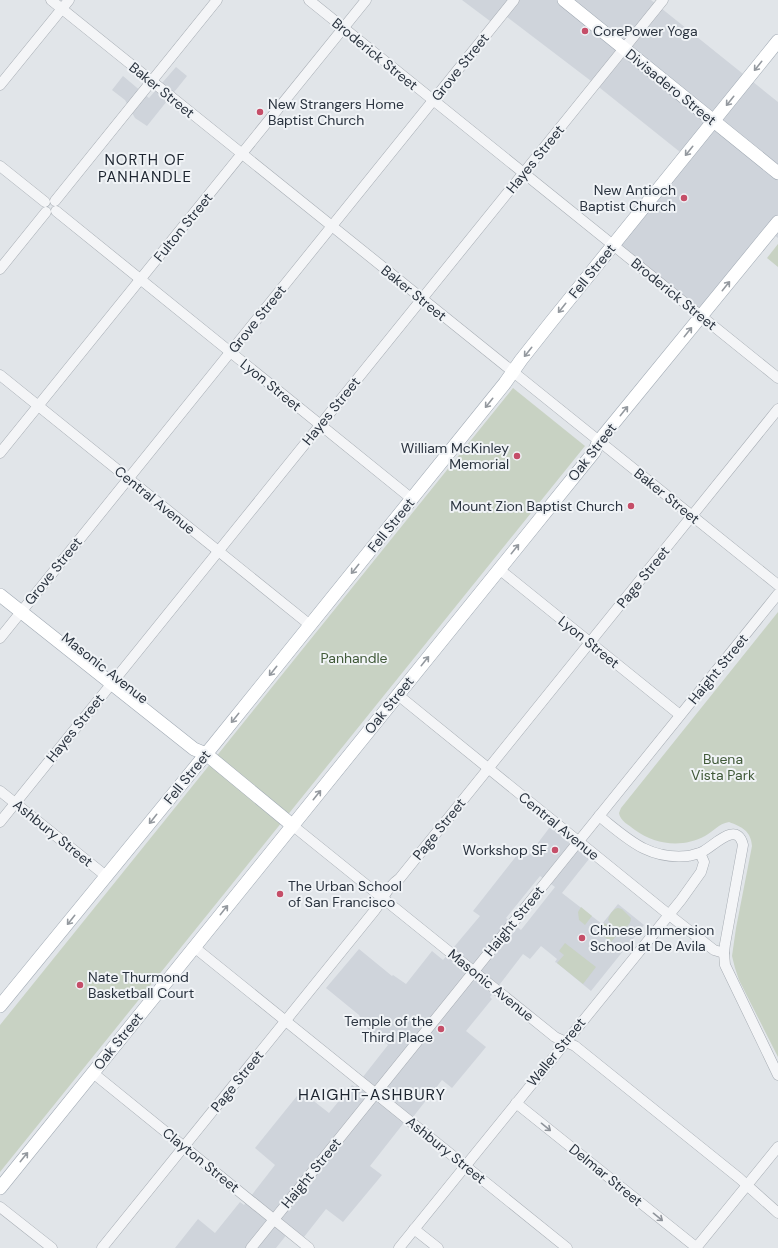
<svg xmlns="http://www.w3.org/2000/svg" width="778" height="1248" font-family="'DM Sans',sans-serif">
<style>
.built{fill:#cfd4db;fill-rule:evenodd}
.green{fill:#c8d2c3}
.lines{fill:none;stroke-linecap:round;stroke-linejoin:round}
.minor-casing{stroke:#a6acb3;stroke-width:11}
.major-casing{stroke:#a1aab4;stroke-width:14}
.minor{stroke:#f4f5f7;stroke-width:10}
.major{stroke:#fff;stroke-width:13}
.oneway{stroke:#94999f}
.oneway2{stroke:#8f949b}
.poi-dot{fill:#c54e68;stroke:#f0f3f6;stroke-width:1.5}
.labels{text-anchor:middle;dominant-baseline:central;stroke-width:4;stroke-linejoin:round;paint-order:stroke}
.poi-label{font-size:14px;fill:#2a333f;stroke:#f0f3f6;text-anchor:start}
.street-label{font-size:14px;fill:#2a333f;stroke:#f0f3f6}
.park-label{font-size:14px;fill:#415a39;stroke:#f0f3f6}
.neighbourhood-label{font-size:15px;letter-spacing:1px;fill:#1d2530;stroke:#f0f3f6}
.quarter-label{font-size:16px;letter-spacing:1px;fill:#1d2530;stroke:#f0f3f6}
</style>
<rect width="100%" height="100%" fill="#e1e5e9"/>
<g class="built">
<path d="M 462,0 L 651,0 L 778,102 L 778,238 L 770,232 L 701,316 L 613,245 L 685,156 L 595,84 L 503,14 L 494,24 Z"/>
<path d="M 176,67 L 187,76 L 147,126 L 135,118 L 125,100 L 112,90 L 123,76 L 149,98 Z"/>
<path d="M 550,827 L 589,859 L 562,893 L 602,924 L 618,904 L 644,925 L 591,991 L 557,963 L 555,962 L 557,959 L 541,946 L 530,959 L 523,954 L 490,997 L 492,999 L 466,1031 L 486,1047 L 452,1088 L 442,1080 L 413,1117 L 410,1115 L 370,1166 L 382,1175 L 343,1222 L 326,1209 L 304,1237 L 292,1228 L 276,1248 L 175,1248 L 198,1219 L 215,1233 L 240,1202 L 244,1205 L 275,1165 L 255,1148 L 301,1091 L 329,1113 L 352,1085 L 355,1087 L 388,1045 L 357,1020 L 360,1017 L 359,1015 L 326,988 L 359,949 L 392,976 L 393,975 L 406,984 L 432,951 L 443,960 L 480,916 L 473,911 L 521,850 L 528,856 ZM 540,876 L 555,887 L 521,930 L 506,918 Z"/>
</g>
<g class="green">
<path d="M 778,244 L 778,267 L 767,258 Z"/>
<path d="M 513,388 L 585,446 L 0,1172 L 0,1025 Z"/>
<path d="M 778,612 L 778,1057 L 739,980 L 735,968 L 732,956 L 736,928 L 752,846 C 751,831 742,827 729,822 C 718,824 714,831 705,836 C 683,848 655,845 635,830 C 629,825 620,821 619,813 L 621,808 Z"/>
<path d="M 581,907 L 592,916 L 585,925 L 579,920 L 578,912 Z"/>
<path d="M 618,908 L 622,909 L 631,918 C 630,932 614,931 608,920 C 609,915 613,909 618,908 Z"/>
<path d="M 605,923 L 618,934 L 611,942 L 598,932 Z"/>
<path d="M 565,943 L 596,967 L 583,984 L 557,963 L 564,955 L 559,951 Z"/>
</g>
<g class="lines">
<g class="minor-casing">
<g id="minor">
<path d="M 51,0 L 778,585"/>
<path d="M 309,0 L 778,378"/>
<path d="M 0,85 L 69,0"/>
<path d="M 0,166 L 45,202"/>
<path d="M 55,201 L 217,0"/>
<path d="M 56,211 L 412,499"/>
<path d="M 0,269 L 46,212"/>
<path d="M 0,375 L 310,625"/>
<path d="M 0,453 L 366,0"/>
<path d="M 499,569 L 680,715"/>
<path d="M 0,638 L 514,0"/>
<path d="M 398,695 L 668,914 L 714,950 L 724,953"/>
<path d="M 0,791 L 106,876"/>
<path d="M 599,816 C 628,839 648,860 688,856 C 692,855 698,854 702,852 C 714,846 737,820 743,845 L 725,944 L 724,953 L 725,965 L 778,1075"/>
<path d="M 0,822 L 663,0"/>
<path d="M 292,825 L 555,1037 L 575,1046 L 739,1178 L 778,1213"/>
<path d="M 194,947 L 567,1248"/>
<path d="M 93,1073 L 309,1248"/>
<path d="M 516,1103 L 697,1248"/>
<path d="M 0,1207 L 52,1248"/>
<path d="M 414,1229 L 438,1248"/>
<path d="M 102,1248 L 375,910 C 384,898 387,887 400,878 L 778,409"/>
<path d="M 251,1248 L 778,594"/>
<path d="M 399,1248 L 681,900 L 701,872 L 704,862 L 700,853"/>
<path d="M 696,1248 L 778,1147"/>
</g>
</g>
<g class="major-casing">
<g id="major">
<path d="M 564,0 L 778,173"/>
<path d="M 0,595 L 194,749 L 206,754 L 292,825"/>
<path d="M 0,1006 L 215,743 L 505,383 L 521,360 L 551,322 L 778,41"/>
<path d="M 0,1188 L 594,452 L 599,441 L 778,222"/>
</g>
</g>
<use href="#minor" class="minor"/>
<use href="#major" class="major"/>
</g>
<defs><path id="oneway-shaft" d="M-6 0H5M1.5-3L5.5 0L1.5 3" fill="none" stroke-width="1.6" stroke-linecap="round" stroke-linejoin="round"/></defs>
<g class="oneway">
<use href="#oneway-shaft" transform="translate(758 66) rotate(129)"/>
<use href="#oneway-shaft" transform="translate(730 101) rotate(129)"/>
<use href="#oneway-shaft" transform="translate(689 151) rotate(129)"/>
<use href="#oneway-shaft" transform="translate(726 286) rotate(-51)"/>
<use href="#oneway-shaft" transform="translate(562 308) rotate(129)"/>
<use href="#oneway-shaft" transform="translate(688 332) rotate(-51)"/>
<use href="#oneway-shaft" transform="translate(528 352) rotate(129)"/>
<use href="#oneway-shaft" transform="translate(489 403) rotate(129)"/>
<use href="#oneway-shaft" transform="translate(624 411) rotate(-51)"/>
<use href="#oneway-shaft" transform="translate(515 549) rotate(-51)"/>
<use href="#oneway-shaft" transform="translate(355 569) rotate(129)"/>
<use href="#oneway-shaft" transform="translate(425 661) rotate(-51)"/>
<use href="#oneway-shaft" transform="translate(273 671) rotate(129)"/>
<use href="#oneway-shaft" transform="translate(235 718) rotate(129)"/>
<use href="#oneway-shaft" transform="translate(317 795) rotate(-51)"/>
<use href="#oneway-shaft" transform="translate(153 819) rotate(129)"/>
<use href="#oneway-shaft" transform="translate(224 910) rotate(-51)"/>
<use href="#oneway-shaft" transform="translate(71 920) rotate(129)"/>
<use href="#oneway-shaft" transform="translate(24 1157) rotate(-51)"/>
</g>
<g class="oneway2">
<use href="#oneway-shaft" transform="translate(546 1127) rotate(39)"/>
<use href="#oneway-shaft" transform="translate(658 1217) rotate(39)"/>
</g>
<g class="poi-dot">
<circle cx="585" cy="31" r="4"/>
<circle cx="260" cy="112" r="4"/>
<circle cx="684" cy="198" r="4"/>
<circle cx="517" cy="456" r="4"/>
<circle cx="631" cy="506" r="4"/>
<circle cx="555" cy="850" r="4"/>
<circle cx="280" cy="894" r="4"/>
<circle cx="582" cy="938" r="4"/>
<circle cx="80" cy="985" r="4"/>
<circle cx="441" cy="1029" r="4"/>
</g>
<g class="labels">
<g class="poi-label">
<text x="593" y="31">CorePower Yoga</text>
<text x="268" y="104">New Strangers Home<tspan x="268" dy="16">Baptist Church</tspan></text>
<text x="676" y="190" text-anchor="end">New Antioch<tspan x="676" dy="16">Baptist Church</tspan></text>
<text x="509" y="448" text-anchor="end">William McKinley<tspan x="509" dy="16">Memorial</tspan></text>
<text x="623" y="506" text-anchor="end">Mount Zion Baptist Church</text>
<text x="547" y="850" text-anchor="end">Workshop SF</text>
<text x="288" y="886">The Urban School<tspan x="288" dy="16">of San Francisco</tspan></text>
<text x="590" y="930">Chinese Immersion<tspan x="590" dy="16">School at De Avila</tspan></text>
<text x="88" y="977">Nate Thurmond<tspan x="88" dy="16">Basketball Court</tspan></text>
<text x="433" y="1021" text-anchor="end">Temple of the<tspan x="433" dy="16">Third Place</tspan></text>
</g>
<g class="street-label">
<text transform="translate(375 54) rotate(39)">Broderick Street</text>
<text transform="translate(460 67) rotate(-51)">Grove Street</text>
<text transform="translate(671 87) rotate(39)">Divisadero Street</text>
<text transform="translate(162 90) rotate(39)">Baker Street</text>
<text transform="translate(535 159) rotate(-51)">Hayes Street</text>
<text transform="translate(183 227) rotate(-51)">Fulton Street</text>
<text transform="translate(592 271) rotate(-51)">Fell Street</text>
<text transform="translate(414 293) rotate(39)">Baker Street</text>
<text transform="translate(674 294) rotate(39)">Broderick Street</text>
<text transform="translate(257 319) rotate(-51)">Grove Street</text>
<text transform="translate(271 385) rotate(39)">Lyon Street</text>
<text transform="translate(331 411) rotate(-51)">Hayes Street</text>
<text transform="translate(592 452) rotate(-52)">Oak Street</text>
<text transform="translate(667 496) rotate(39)">Baker Street</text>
<text transform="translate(155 500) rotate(39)">Central Avenue</text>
<text transform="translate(391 525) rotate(-51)">Fell Street</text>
<text transform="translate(53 571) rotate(-51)">Grove Street</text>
<text transform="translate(643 577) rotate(-51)">Page Street</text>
<text transform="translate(589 642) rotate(39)">Lyon Street</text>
<text transform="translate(105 668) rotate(38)">Masonic Avenue</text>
<text transform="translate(718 669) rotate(-51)">Haight Street</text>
<text transform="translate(389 705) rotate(-51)">Oak Street</text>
<text transform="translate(75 728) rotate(-51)">Hayes Street</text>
<text transform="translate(187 777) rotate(-51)">Fell Street</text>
<text transform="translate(559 826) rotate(39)">Central Avenue</text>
<text transform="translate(439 829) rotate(-51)">Page Street</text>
<text transform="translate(53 833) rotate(39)">Ashbury Street</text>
<text transform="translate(514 921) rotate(-51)">Haight Street</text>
<text transform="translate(491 985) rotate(39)">Masonic Avenue</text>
<text transform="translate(118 1041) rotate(-51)">Oak Street</text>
<text transform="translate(556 1052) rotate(-51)">Waller Street</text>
<text transform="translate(237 1081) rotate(-51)">Page Street</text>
<text transform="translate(446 1150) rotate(39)">Ashbury Street</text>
<text transform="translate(201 1160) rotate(39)">Clayton Street</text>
<text transform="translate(311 1173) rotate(-51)">Haight Street</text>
<text transform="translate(606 1175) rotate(39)">Delmar Street</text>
</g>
<g class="park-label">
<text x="354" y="658">Panhandle</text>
<text x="723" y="759">Buena<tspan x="723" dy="16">Vista Park</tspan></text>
</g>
<g class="neighbourhood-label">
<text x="145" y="160">NORTH OF<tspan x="145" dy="17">PANHANDLE</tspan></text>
</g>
<g class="quarter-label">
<text x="372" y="1094">HAIGHT-ASHBURY</text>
</g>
</g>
</svg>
